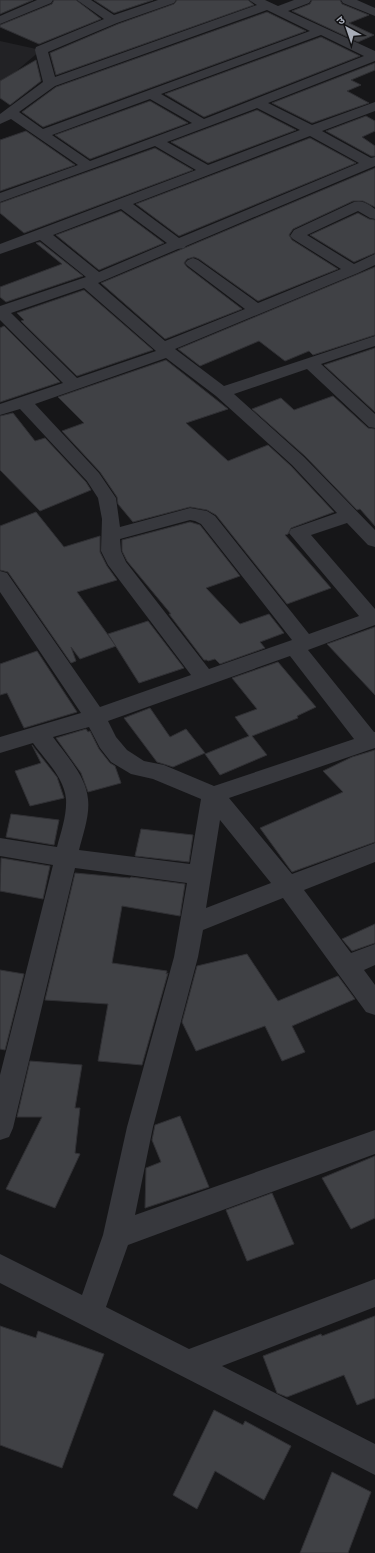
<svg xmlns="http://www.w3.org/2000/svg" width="375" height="1553" font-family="Roboto,'Noto Sans Devanagari',sans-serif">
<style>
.built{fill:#222225}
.building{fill:#404145;stroke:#303034}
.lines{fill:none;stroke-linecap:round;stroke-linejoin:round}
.minor{fill:#37383d;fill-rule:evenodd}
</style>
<rect width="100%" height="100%" fill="#161618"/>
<path class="built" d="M 0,41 L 41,50 L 0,85 Z"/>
<g class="building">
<path d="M 0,0 L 33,0 L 0,14 Z"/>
<path d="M 54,0 L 76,0 L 101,19 L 39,44 L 0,27 L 0,25 L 52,4 Z"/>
<path d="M 94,0 L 153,0 L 114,13 Z"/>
<path d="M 177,0 L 248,0 L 254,5 L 56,75 L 50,53 L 118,24 L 174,4 Z"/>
<path d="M 312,0 L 340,0 L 342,4 L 369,15 L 349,23 L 374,35 L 358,42 L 292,11 L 310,4 Z"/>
<path d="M 267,12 L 306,31 L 43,127 L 22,112 L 56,87 Z"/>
<path d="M 321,37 L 360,56 L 204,117 L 165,94 Z"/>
<path d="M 36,60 L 41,81 L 10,105 L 0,98 L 0,81 Z"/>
<path d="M 375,63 L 375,70 L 351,80 L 361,85 L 347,91 L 369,103 L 312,123 L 272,103 Z"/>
<path d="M 150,101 L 188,123 L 90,159 L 55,135 Z"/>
<path d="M 257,110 L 296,130 L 208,163 L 171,142 Z"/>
<path d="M 366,116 L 375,121 L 375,131 L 362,137 L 375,146 L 375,156 L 371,156 L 326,131 Z"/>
<path d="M 26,131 L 75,165 L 0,191 L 0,140 Z"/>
<path d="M 310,138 L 356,163 L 179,236 L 136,204 Z"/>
<path d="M 155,148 L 193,170 L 24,233 L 0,213 L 0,203 Z"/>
<path d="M 375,168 L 375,207 L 363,201 L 353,201 L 293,229 L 289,235 L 292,240 L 338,269 L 258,301 L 199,259 L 194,257 L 187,259 L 184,263 L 187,267 L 242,309 L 165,339 L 101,283 Z"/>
<path d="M 121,211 L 164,243 L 99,270 L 56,235 Z"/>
<path d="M 358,213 L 369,219 L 375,220 L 375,253 L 354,262 L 310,235 Z"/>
<path d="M 40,242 L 83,276 L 6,302 L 0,297 L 0,287 L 62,264 L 36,243 Z"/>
<path d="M 375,267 L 375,335 L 313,355 L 309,351 L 285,361 L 259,341 L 200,366 L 178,349 Z"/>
<path d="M 84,290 L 153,350 L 77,376 L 21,321 L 24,320 L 17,313 Z"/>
<path d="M 4,326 L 60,382 L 0,402 L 0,328 Z"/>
<path d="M 375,348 L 375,412 L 324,365 Z"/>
<path d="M 166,360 L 228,409 L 186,423 L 228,461 L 268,445 L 291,466 L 334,512 L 291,528 L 288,534 L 285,535 L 331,588 L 287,604 L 216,515 L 207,510 L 190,507 L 133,522 L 118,504 L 117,497 L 100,472 L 62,431 L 84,423 L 58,397 Z"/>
<path d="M 333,396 L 368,428 L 375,429 L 375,526 L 360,509 L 357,510 L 305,456 L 252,409 L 281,398 L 294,410 Z"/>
<path d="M 13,413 L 35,441 L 45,438 L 86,482 L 91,490 L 40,511 L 0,470 L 0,416 Z"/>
<path d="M 36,512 L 64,547 L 100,536 L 100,552 L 107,566 L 117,580 L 77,592 L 116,646 L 80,659 L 71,647 L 76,661 L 71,663 L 8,572 L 0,570 L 0,526 Z"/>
<path d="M 190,522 L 200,525 L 240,576 L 206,588 L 240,624 L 269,614 L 284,633 L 260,642 L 265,648 L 220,664 L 215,659 L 208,661 L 207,660 L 204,660 L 169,614 L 171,614 L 127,561 L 122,551 L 122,540 Z"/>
<path d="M 148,621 L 184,668 L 139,683 L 108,634 Z"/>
<path d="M 375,627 L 375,695 L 327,644 Z"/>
<path d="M 37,651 L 77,712 L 24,728 L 7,693 L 0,695 L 0,664 Z"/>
<path d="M 278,662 L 316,707 L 297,716 L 298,718 L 252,736 L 267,755 L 220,775 L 205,754 L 249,736 L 235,717 L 257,709 L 232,678 Z"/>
<path d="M 150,708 L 170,737 L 186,729 L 205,753 L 173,767 L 157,762 L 124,718 Z"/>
<path d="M 86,729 L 88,732 L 90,731 L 99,749 L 110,763 L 115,766 L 121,783 L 88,792 L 81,773 L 56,738 Z"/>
<path d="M 32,745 L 57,777 L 64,798 L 30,806 L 15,771 L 41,763 Z"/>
<path d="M 375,750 L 375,842 L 292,872 L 260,828 L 343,792 L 323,771 L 352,757 Z"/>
<path d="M 11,814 L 59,820 L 54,845 L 6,837 Z"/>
<path d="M 141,829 L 193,835 L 189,862 L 135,856 Z"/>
<path d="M 1,858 L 50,866 L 43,899 L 0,891 Z"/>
<path d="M 75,873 L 130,878 L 131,877 L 185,884 L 180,916 L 122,906 L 112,963 L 167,971 L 166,974 L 168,973 L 142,1065 L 98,1061 L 108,1004 L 45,1000 Z"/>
<path d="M 375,924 L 375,943 L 352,951 L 342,939 Z"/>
<path d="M 247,954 L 278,1001 L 338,976 L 355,999 L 292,1026 L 305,1052 L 282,1061 L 265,1026 L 196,1051 L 182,1022 L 197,966 Z"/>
<path d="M 0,970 L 24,974 L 5,1050 L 0,1049 Z"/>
<path d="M 30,1061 L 82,1065 L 75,1108 L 80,1108 L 75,1153 L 80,1154 L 55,1208 L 6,1189 L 42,1117 L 17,1117 Z"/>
<path d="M 180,1116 L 209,1187 L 145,1208 L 146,1168 L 161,1162 L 152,1140 L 155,1125 Z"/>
<path d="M 375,1156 L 375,1218 L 351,1229 L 322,1178 Z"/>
<path d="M 272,1193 L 294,1244 L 247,1261 L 226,1210 Z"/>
<path d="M 375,1316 L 375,1398 L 357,1405 L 344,1375 L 287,1397 L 277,1393 L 263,1356 L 321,1334 L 322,1336 Z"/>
<path d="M 0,1326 L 36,1338 L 38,1331 L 104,1354 L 62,1468 L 0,1445 Z"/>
<path d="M 214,1410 L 243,1425 L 245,1421 L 291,1446 L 264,1500 L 215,1471 L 197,1509 L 173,1495 Z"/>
<path d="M 332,1472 L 371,1492 L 348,1553 L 300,1553 Z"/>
</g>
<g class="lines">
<g class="minor">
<path d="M 37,0 L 53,0 L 51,3 L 0,24 L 0,16 Z"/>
<path d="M 77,0 L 91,0 L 114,15 L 158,0 L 176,0 L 174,3 L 117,23 L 48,52 L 55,77 L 257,5 L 249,0 L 265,0 L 278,6 L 294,0 L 311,0 L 309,3 L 288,11 L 375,51 L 375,61 L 268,103 L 312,125 L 375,102 L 375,111 L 322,131 L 371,158 L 375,157 L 375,166 L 186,246 L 184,248 L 178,249 L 98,283 L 165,341 L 245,309 L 188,266 L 185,263 L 188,260 L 193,258 L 198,260 L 258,303 L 341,269 L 293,239 L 290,236 L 294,230 L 354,202 C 363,200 368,204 375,209 L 375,219 L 370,218 L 358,211 L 307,235 L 354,264 L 375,254 L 375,265 L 358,273 L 175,349 L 224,386 L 375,336 L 375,346 L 321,364 L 375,414 L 375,428 L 369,427 L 307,369 L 234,394 L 304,457 L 375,530 L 375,547 L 368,545 L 347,523 L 311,535 L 375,609 L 375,625 L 308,650 L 374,732 L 375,732 L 375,748 L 229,798 L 292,874 L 375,843 L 375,862 L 304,890 L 351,953 L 375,944 L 375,965 L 364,970 L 375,985 L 375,1015 L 366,1012 L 283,898 L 203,930 L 198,957 L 153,1127 L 135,1215 L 375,1130 L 375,1154 L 128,1245 L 106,1307 L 189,1349 L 375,1279 L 375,1307 L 222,1366 L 375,1444 L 375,1475 L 0,1283 L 0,1254 L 82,1295 L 103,1235 L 127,1127 L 174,957 L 187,883 L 75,868 L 13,1128 L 9,1137 L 0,1140 L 0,1075 L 53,865 L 0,856 L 0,838 L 57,847 C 61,832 67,815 66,799 C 64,777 45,760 33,743 L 0,753 L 0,737 L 81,713 L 0,592 L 0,571 L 7,573 L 100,707 L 191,675 L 108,565 L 101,551 L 102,519 L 98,498 L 87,481 L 20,409 L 0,415 L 0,404 L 63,383 L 0,320 L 0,306 L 86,277 L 40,240 L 0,254 L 0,244 L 196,170 L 155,146 L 0,202 L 0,193 L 78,165 L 11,119 L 0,124 L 0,114 L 43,82 L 35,50 L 36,47 L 104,19 ZM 267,10 L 310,31 L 43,129 L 19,112 L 55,86 ZM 321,35 L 364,56 L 204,119 L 161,94 ZM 150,99 L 192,123 L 90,161 L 52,135 ZM 257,108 L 300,130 L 208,165 L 167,142 ZM 310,136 L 359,163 L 179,238 L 133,204 ZM 121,209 L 167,243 L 99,272 L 53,235 ZM 84,288 L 156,351 L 77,378 L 11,313 ZM 166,358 L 216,396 L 292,465 L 337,513 L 291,529 L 289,533 L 359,616 L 309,634 L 215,516 L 207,511 L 190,508 L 120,527 L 116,498 L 99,473 L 35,404 ZM 190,520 L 195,521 L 201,524 L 292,640 L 209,669 L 126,562 L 121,551 L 120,539 ZM 290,656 L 354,739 L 214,786 L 164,765 L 144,761 L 127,750 L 116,737 L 108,721 ZM 89,727 L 100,748 L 111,762 L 131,774 L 153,779 L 201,799 L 190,864 L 79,850 C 83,834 90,815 88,799 C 86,776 66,755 53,737 ZM 220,820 L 271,883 L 206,908 Z"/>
<path d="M 341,0 L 357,0 L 375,8 L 375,16 L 343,3 Z"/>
</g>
</g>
<g transform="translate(347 28) rotate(320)" stroke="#111113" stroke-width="3" paint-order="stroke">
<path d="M0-3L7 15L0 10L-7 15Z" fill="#a8adb8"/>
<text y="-6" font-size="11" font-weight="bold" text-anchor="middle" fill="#a8adb8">उ</text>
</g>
</svg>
